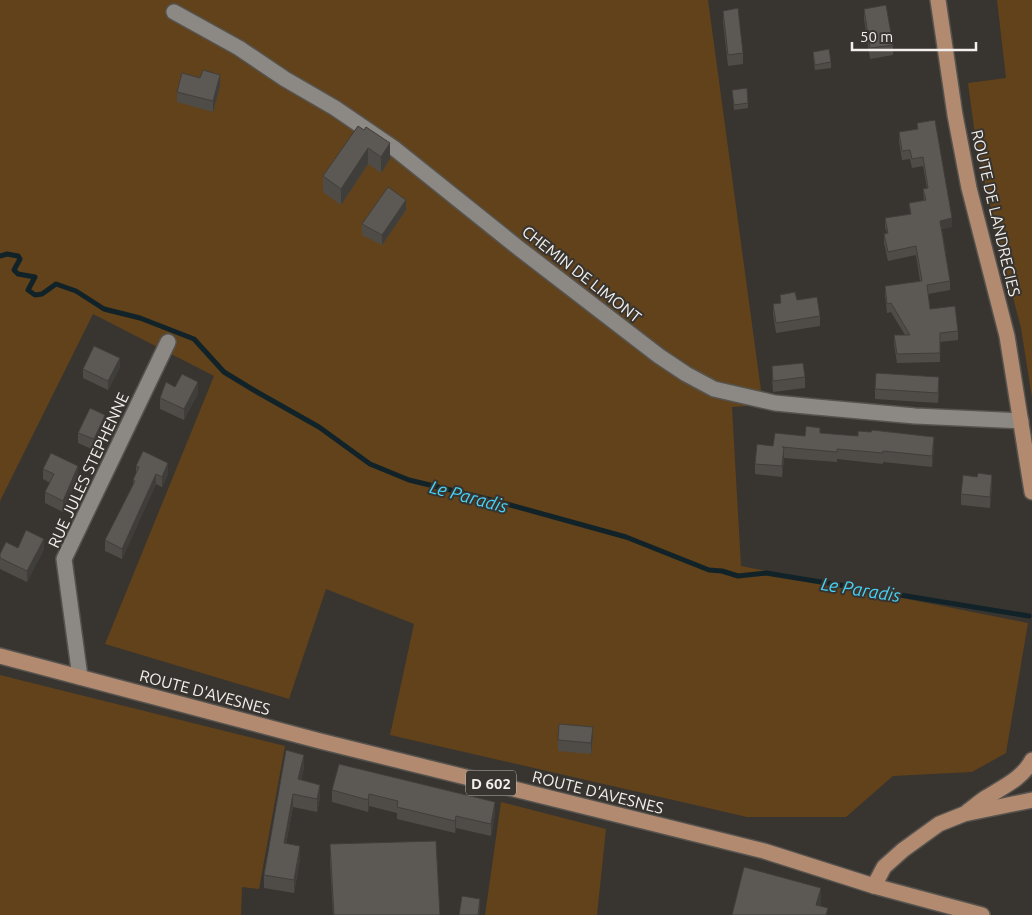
<svg xmlns="http://www.w3.org/2000/svg" width="1032" height="915" font-family="Ubuntu,sans-serif">
<style>
.green{fill:#61421a}
.lines{fill:none;stroke-linecap:round;stroke-linejoin:round}
.stream{stroke:#112328;stroke-width:5}
.minor-casing{stroke:#56534f;stroke-width:18}
.major-casing{stroke:#56534f;stroke-width:18}
.minor{stroke:#8c8883;stroke-width:15}
.major{stroke:#b18a6f;stroke-width:15}
.wall{fill:#4f4c48}
.shaded-wall{fill:#403e3b}
.building{fill:#5c5854;stroke:#403e3b}
.labels{text-anchor:middle;dominant-baseline:central;stroke-width:4;stroke-linejoin:round;paint-order:stroke}
.shield{fill:#383430;stroke:#bab8b4;stroke-width:1}
.shield-label{font-size:15px;font-weight:bold;fill:#f2f0ed}
.street-label{font-size:16px;fill:#f2f0ed;stroke:#383430}
.water-label{font-size:18px;font-style:italic;fill:#46d3f7;stroke:#383430}
</style>
<rect width="100%" height="100%" fill="#383430"/>
<g class="green">
<path d="M 0,0 L 708,0 L 763,405 L 732,407 L 741,566 L 1028,623 L 1006,753 L 972,772 L 893,776 L 846,817 L 747,817 L 390,735 L 414,624 L 326,589 L 289,699 L 105,644 L 214,376 L 93,314 L 0,501 Z"/>
<path d="M 997,0 L 1032,0 L 1032,398 L 1021,328 L 997,236 L 976,143 L 968,83 L 1006,78 Z"/>
<path d="M 0,675 L 285,746 L 259,889 L 242,887 L 241,915 L 0,915 Z"/>
<path d="M 501,802 L 606,829 L 597,915 L 485,915 Z"/>
</g>
<g class="lines">
<path class="stream" d="M 0,256 L 7,254 L 18,256 L 20,259 L 14,270 L 18,274 L 35,277 L 28,290 L 35,295 L 42,294 L 56,284 L 76,291 L 104,309 L 140,318 L 194,339 L 224,372 L 257,392 L 319,427 L 370,464 L 409,480 L 496,501 L 626,537 L 709,570 L 722,571 L 738,576 L 766,573 L 1029,616"/>
<g class="minor-casing">
<g id="minor">
<path d="M 174,12 L 239,48 L 285,79 L 335,108 L 395,149 L 516,246 L 659,356 L 686,374 L 714,389 L 775,403 L 816,407 L 915,416 L 1021,421"/>
<path d="M 80,677 L 64,559 L 168,342"/>
</g>
</g>
<g class="major-casing">
<g id="major">
<path d="M 938,0 L 955,115 L 969,188 L 1007,336 L 1032,492"/>
<path d="M 0,656 L 320,741 L 764,851 L 874,886 L 982,915"/>
<path d="M 968,811 C 974,807 980,801 987,797 C 1003,787 1023,778 1032,760"/>
<path d="M 874,886 L 884,867 L 903,850 L 939,824 L 964,814 L 1032,800"/>
</g>
</g>
<use href="#minor" class="minor"/>
<use href="#major" class="major"/>
</g>
<g class="wall">
<path d="M 864,9 L 893,45 L 893,55 L 870,59 L 864,19 Z"/>
<path d="M 723,11 L 743,53 L 743,64 L 728,66 L 723,22 Z"/>
<path d="M 813,52 L 831,62 L 831,68 L 815,70 L 813,57 Z"/>
<path d="M 200,78 L 220,86 L 213,112 L 177,102 L 177,92 Z"/>
<path d="M 732,90 L 748,103 L 748,108 L 734,110 Z"/>
<path d="M 917,123 L 952,227 L 942,229 L 950,281 L 950,290 L 928,294 L 930,309 L 958,331 L 958,340 L 940,342 L 940,362 L 897,363 L 894,344 L 894,335 L 905,335 L 891,312 L 887,313 L 885,295 L 885,286 L 920,281 L 916,255 L 888,261 L 884,243 L 884,234 L 887,233 L 885,227 L 885,218 L 910,214 L 909,203 L 924,201 L 923,189 L 927,189 L 923,166 L 912,168 L 910,159 L 902,160 L 899,141 L 899,132 L 917,129 Z"/>
<path d="M 358,126 L 390,159 L 381,173 L 368,164 L 341,205 L 323,192 L 323,176 Z"/>
<path d="M 406,210 L 382,245 L 362,235 L 362,224 Z"/>
<path d="M 780,295 L 797,300 L 820,316 L 820,326 L 776,333 L 773,314 L 773,304 L 780,303 Z"/>
<path d="M 772,366 L 805,377 L 805,388 L 773,392 L 772,377 Z"/>
<path d="M 120,367 L 108,390 L 83,378 L 83,369 Z"/>
<path d="M 175,387 L 198,393 L 184,420 L 160,409 L 160,398 Z"/>
<path d="M 939,387 L 938,403 L 875,399 L 875,389 Z"/>
<path d="M 105,426 L 94,450 L 78,443 L 78,433 Z"/>
<path d="M 820,433 L 934,448 L 932,467 L 883,462 L 883,464 L 837,459 L 837,462 L 784,458 L 782,477 L 755,474 L 755,464 L 773,446 L 805,436 Z"/>
<path d="M 136,466 L 168,474 L 162,487 L 156,484 L 122,559 L 105,551 L 105,540 L 133,486 L 133,480 L 136,473 Z"/>
<path d="M 43,469 L 78,477 L 63,512 L 45,503 L 45,492 L 50,483 L 43,479 Z"/>
<path d="M 992,486 L 990,508 L 961,505 L 961,494 Z"/>
<path d="M 18,548 L 44,549 L 27,582 L 0,569 L 0,554 Z"/>
<path d="M 593,737 L 591,754 L 558,751 L 558,740 Z"/>
<path d="M 286,750 L 304,768 L 301,780 L 320,798 L 317,812 L 293,807 L 286,844 L 300,859 L 294,893 L 264,888 L 264,875 Z"/>
<path d="M 339,764 L 495,814 L 491,836 L 456,828 L 455,833 L 397,819 L 397,813 L 369,806 L 368,812 L 332,802 L 332,790 Z"/>
<path d="M 330,844 L 440,915 L 333,915 L 330,863 Z"/>
</g>
<g class="shaded-wall">
<path d="M 220,75 L 220,86 L 213,112 L 213,101 Z"/>
<path d="M 390,143 L 390,159 L 381,173 L 381,157 Z"/>
<path d="M 368,148 L 368,164 L 341,205 L 341,189 Z"/>
<path d="M 406,200 L 406,210 L 382,245 L 382,235 Z"/>
<path d="M 952,218 L 952,227 L 940,230 L 940,221 Z"/>
<path d="M 120,358 L 120,367 L 108,390 L 108,381 Z"/>
<path d="M 198,382 L 198,393 L 184,420 L 184,409 Z"/>
<path d="M 105,415 L 105,426 L 94,450 L 94,439 Z"/>
<path d="M 934,437 L 934,448 L 932,467 L 932,456 Z"/>
<path d="M 784,447 L 784,458 L 782,477 L 782,466 Z"/>
<path d="M 168,463 L 168,474 L 162,487 L 162,477 Z"/>
<path d="M 78,466 L 78,477 L 63,512 L 63,501 Z"/>
<path d="M 156,474 L 156,484 L 122,559 L 122,549 Z"/>
<path d="M 992,475 L 992,486 L 990,508 L 990,497 Z"/>
<path d="M 44,539 L 44,549 L 27,582 L 27,571 Z"/>
<path d="M 593,727 L 593,737 L 591,754 L 591,743 Z"/>
<path d="M 304,755 L 304,768 L 298,792 L 298,779 Z"/>
<path d="M 320,785 L 320,798 L 317,812 L 317,799 Z"/>
<path d="M 293,794 L 293,807 L 284,856 L 284,843 Z"/>
<path d="M 369,794 L 369,806 L 368,812 L 368,800 Z"/>
<path d="M 495,802 L 495,814 L 491,836 L 491,824 Z"/>
<path d="M 456,816 L 456,828 L 455,833 L 455,821 Z"/>
<path d="M 300,846 L 300,859 L 294,893 L 294,880 Z"/>
<path d="M 821,888 L 821,905 L 818,915 L 816,905 Z"/>
<path d="M 480,899 L 480,915 L 478,915 Z"/>
</g>
<g class="building">
<path d="M 886,5 L 893,45 L 870,48 L 864,9 Z"/>
<path d="M 738,8 L 743,53 L 728,55 L 723,11 Z"/>
<path d="M 829,49 L 831,62 L 815,65 L 813,52 Z"/>
<path d="M 203,70 L 220,75 L 213,101 L 177,92 L 182,73 L 200,78 Z"/>
<path d="M 747,88 L 748,103 L 734,105 L 732,90 Z"/>
<path d="M 935,120 L 952,218 L 940,221 L 950,281 L 927,285 L 930,309 L 955,306 L 958,331 L 940,333 L 940,353 L 897,354 L 894,335 L 910,335 L 891,303 L 887,304 L 885,286 L 922,281 L 916,246 L 888,252 L 884,234 L 888,233 L 885,218 L 911,214 L 909,203 L 926,200 L 923,189 L 928,188 L 923,157 L 912,159 L 910,150 L 902,151 L 899,132 L 918,129 L 917,123 Z"/>
<path d="M 358,126 L 364,130 L 366,127 L 390,143 L 381,157 L 368,148 L 341,189 L 323,176 Z"/>
<path d="M 388,187 L 406,200 L 382,235 L 362,224 Z"/>
<path d="M 795,292 L 797,300 L 817,297 L 820,316 L 776,323 L 773,304 L 781,303 L 780,295 Z"/>
<path d="M 94,346 L 120,358 L 108,381 L 83,369 Z"/>
<path d="M 803,363 L 805,377 L 773,381 L 772,366 Z"/>
<path d="M 876,373 L 939,377 L 938,393 L 875,389 Z"/>
<path d="M 182,374 L 198,382 L 184,409 L 160,398 L 166,382 L 175,387 Z"/>
<path d="M 90,408 L 105,415 L 94,439 L 78,433 Z"/>
<path d="M 806,426 L 820,428 L 820,433 L 858,436 L 858,431 L 871,432 L 872,430 L 934,437 L 932,456 L 883,451 L 883,453 L 837,449 L 837,452 L 782,447 L 784,447 L 782,466 L 755,464 L 757,444 L 773,446 L 775,433 L 805,436 Z"/>
<path d="M 143,451 L 168,463 L 162,477 L 156,474 L 122,549 L 105,540 L 135,481 L 133,480 L 139,467 L 136,466 Z"/>
<path d="M 51,453 L 78,466 L 63,501 L 45,492 L 54,474 L 43,469 Z"/>
<path d="M 978,473 L 992,475 L 990,497 L 961,494 L 963,475 L 977,477 Z"/>
<path d="M 26,530 L 44,539 L 27,571 L 0,558 L 0,554 L 6,542 L 18,548 Z"/>
<path d="M 559,724 L 593,727 L 591,743 L 558,740 Z"/>
<path d="M 286,750 L 304,755 L 298,779 L 320,785 L 317,799 L 293,794 L 284,843 L 300,846 L 294,880 L 264,875 Z"/>
<path d="M 339,764 L 495,802 L 491,824 L 456,816 L 455,821 L 397,807 L 398,801 L 369,794 L 368,800 L 332,790 Z"/>
<path d="M 436,841 L 440,915 L 334,915 L 330,844 Z"/>
<path d="M 744,867 L 821,888 L 816,905 L 828,908 L 826,915 L 732,915 Z"/>
<path d="M 462,896 L 480,899 L 478,915 L 459,915 Z"/>
</g>
<g class="labels">
<rect class="shield" x="466" y="770.5" width="50" height="25" rx="4"/>
<g class="shield-label">
<text x="491" y="783">D 602</text>
</g>
<g class="street-label">
<text transform="translate(996 213) rotate(77)">ROUTE DE LANDRECIES</text>
<text transform="translate(582 274) rotate(38)">CHEMIN DE LIMONT</text>
<text transform="translate(88 470) rotate(-65)">RUE JULES STEPHENNE</text>
<text transform="translate(205 692) rotate(15)">ROUTE D'AVESNES</text>
<text transform="translate(598 792) rotate(14)">ROUTE D'AVESNES</text>
</g>
<g class="water-label">
<text transform="translate(469 496) rotate(15)">Le Paradis</text>
<text transform="translate(861 589) rotate(9)">Le Paradis</text>
</g>
</g>
<path d="M852 42v8h124v-8" fill="none" stroke="#f2f0ed" stroke-width="2.5"/>
<text x="860" y="42" font-size="15" fill="#f2f0ed" stroke="#383430" stroke-width="4" paint-order="stroke">50 m</text>
</svg>
